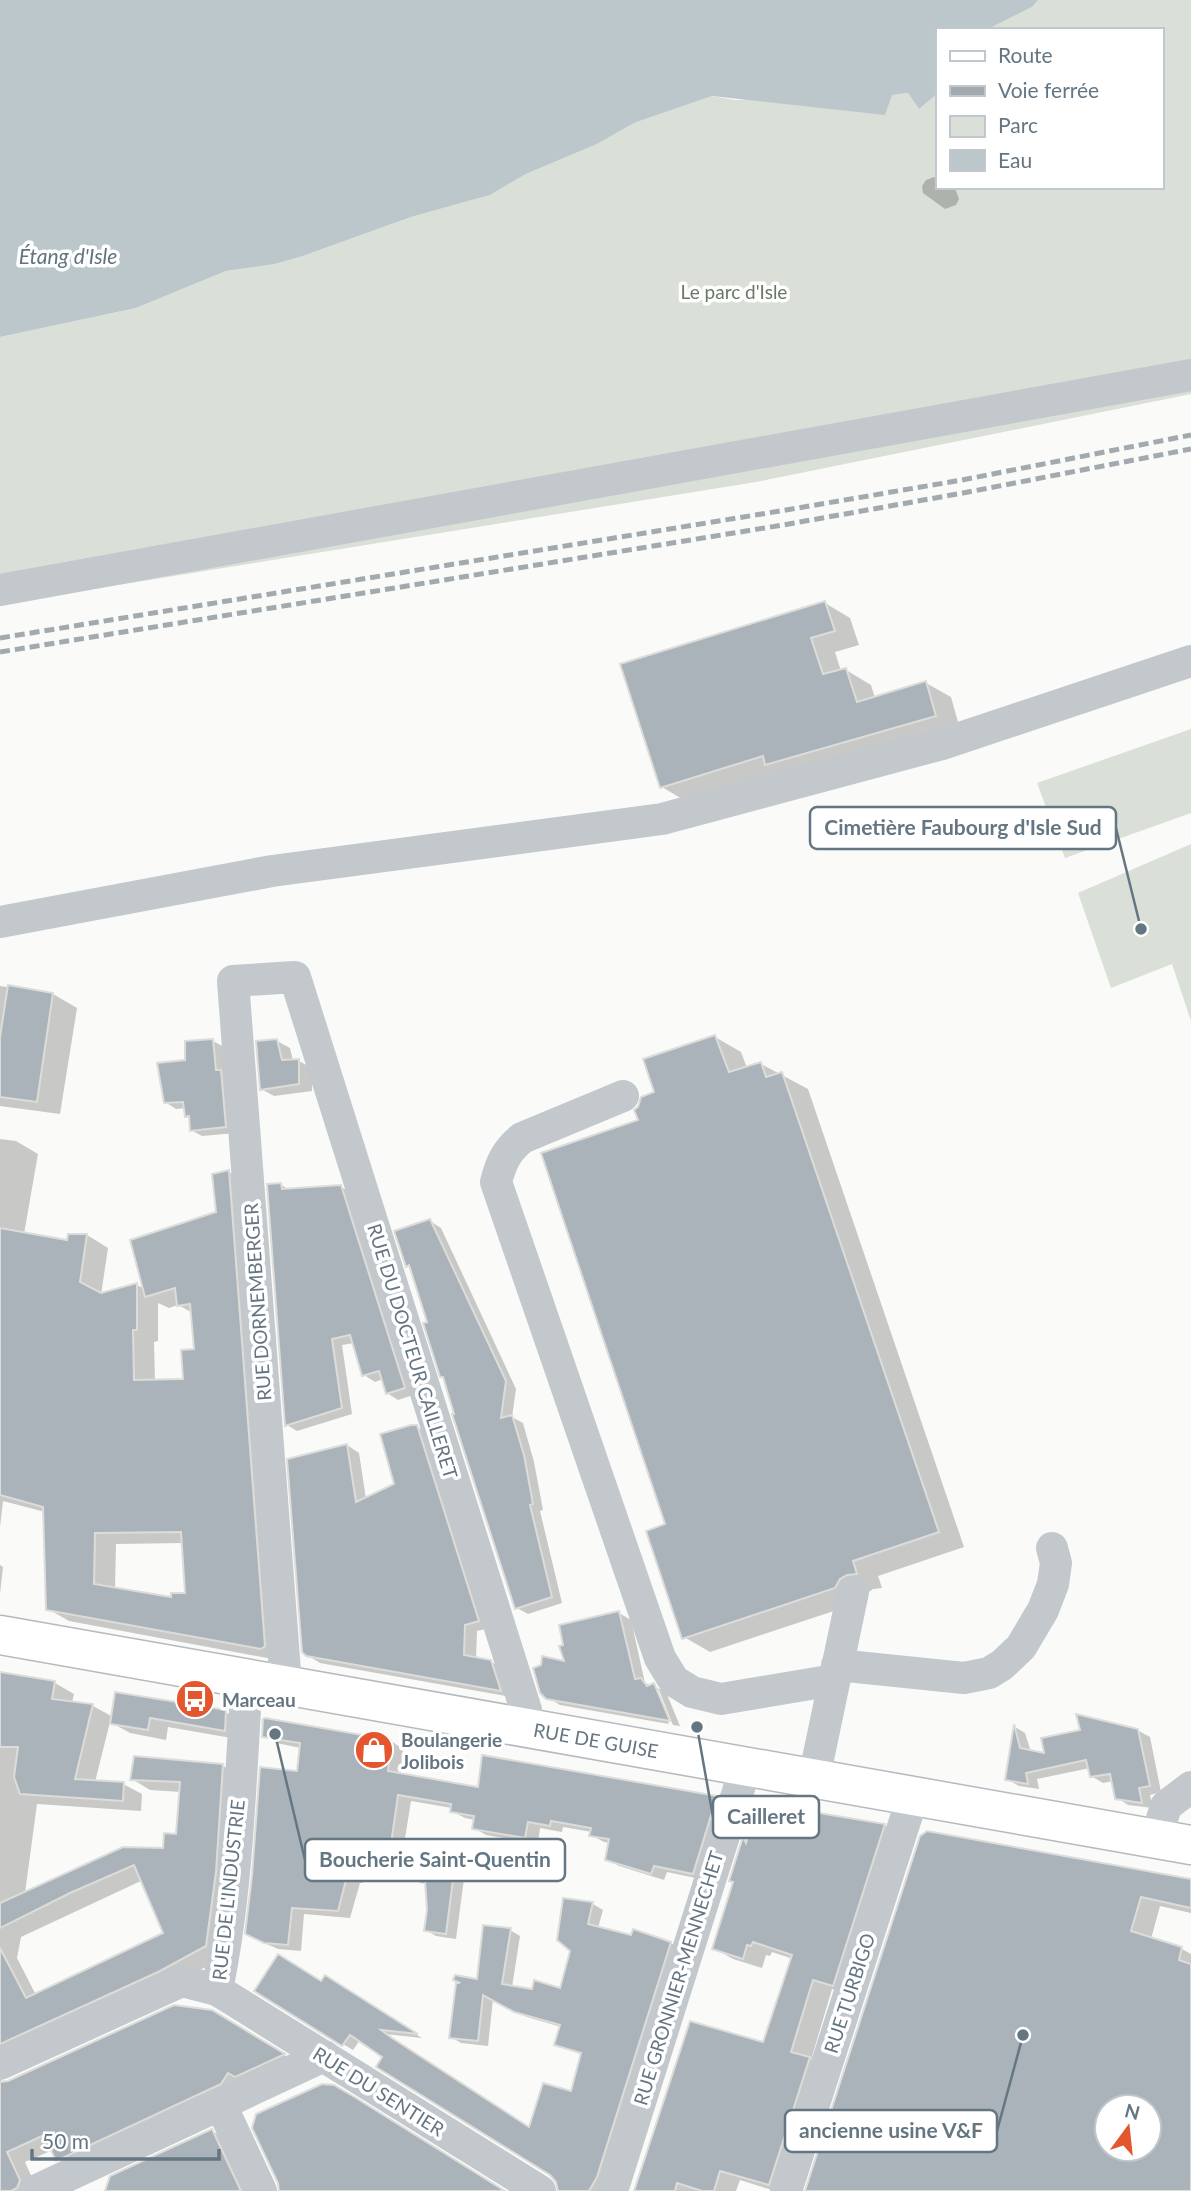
<svg xmlns="http://www.w3.org/2000/svg" width="1191" height="2191" font-family="Lato,sans-serif">
<style>
.green{fill:#dadfd7}
.water{fill:#bbc7cb}
.shadow{fill:#0003;fill-rule:evenodd}
.building{fill:#aab3b9;stroke:#dcdcda;stroke-width:2;fill-rule:evenodd}
.lines{fill:none;stroke-linecap:round;stroke-linejoin:round}
.major-casing{stroke:#b5babe;stroke-width:41}
.minor{stroke:#c3c8cc;stroke-width:32}
.major{stroke:#fff;stroke-width:38}
.rail{stroke:#a2aab0;stroke-width:5;stroke-dasharray:10 5;stroke-linecap:butt}
.labels{text-anchor:middle;dominant-baseline:central;stroke-width:7;stroke-linejoin:round;paint-order:stroke}
.park-label{font-size:19px;fill:#687a64;stroke:#fff}
.street-label{font-size:19px;fill:#657683;stroke:#fff}
.poi-label{font-size:19px;font-weight:bold;fill:#657683;stroke:#fff;text-anchor:start}
.water-label{font-size:21px;font-style:italic;fill:#60757c;stroke:#fff}
.leader{fill:none;stroke:#657683;stroke-width:2.5}
.callout-dot{fill:#657683;stroke:#fff;stroke-width:2.5}
.callout{fill:#fff;stroke:#657683;stroke-width:2.5}
.callout-label{font-size:21px;text-anchor:middle;font-weight:bold;fill:#657683}
</style>
<rect width="100%" height="100%" fill="#fafaf8"/>
<g class="green">
<path d="M 1038,0 L 1191,0 L 1191,394 L 756,482 L 0,604 L 0,337 L 136,308 L 226,271 L 275,264 L 303,256 L 411,217 L 490,195 L 526,174 L 597,144 L 634,123 L 712,96 L 735,100 L 892,95 L 908,93 L 919,109 L 937,94 L 937,187 L 1161,187 L 1161,30 L 986,30 L 1032,7 Z"/>
<path d="M 1191,729 L 1191,813 L 1065,858 L 1037,783 Z"/>
<path d="M 1191,844 L 1191,1021 L 1172,964 L 1111,988 L 1078,893 Z"/>
</g>
<path class="water" d="M 0,0 L 1038,0 L 1032,7 L 986,30 L 937,30 L 937,94 L 919,109 L 908,93 L 892,95 L 885,115 L 712,96 L 634,123 L 597,144 L 526,174 L 490,195 L 411,217 L 303,256 L 275,264 L 226,271 L 136,308 L 0,337 Z"/>
<g class="shadow">
<path d="M 934,177 L 937,179 L 937,187 L 955,188 L 959,199 L 956,205 L 945,209 L 923,193 L 922,186 L 926,180 Z"/>
<path d="M 825,603 L 850,618 L 859,645 L 835,652 L 841,671 L 846,670 L 871,685 L 875,698 L 926,683 L 951,697 L 960,729 L 687,802 L 662,787 Z"/>
<path d="M 0,986 L 53,994 L 77,1008 L 60,1114 L 0,1106 Z"/>
<path d="M 715,1037 L 741,1052 L 747,1068 L 761,1064 L 808,1089 L 964,1547 L 878,1576 L 882,1588 L 873,1589 L 866,1594 L 861,1602 L 710,1652 L 684,1637 L 667,1525 L 640,1122 L 657,1093 Z"/>
<path d="M 213,1041 L 224,1047 L 236,1133 L 202,1136 L 191,1130 L 191,1118 L 186,1116 L 185,1108 L 176,1109 L 165,1102 L 186,1062 Z"/>
<path d="M 277,1041 L 290,1048 L 293,1061 L 299,1061 L 312,1068 L 312,1091 L 274,1096 L 261,1089 Z"/>
<path d="M 0,1139 L 16,1141 L 38,1154 L 24,1234 L 68,1242 L 70,1235 L 87,1235 L 108,1248 L 101,1295 L 137,1285 L 145,1289 L 218,1213 L 229,1172 L 250,1184 L 283,1661 L 69,1621 L 48,1609 L 45,1512 L 3,1501 L 0,1527 ZM 158,1303 L 169,1308 L 178,1305 L 193,1313 L 196,1350 L 185,1381 L 155,1382 L 154,1342 L 158,1341 ZM 184,1543 L 187,1594 L 172,1599 L 115,1590 L 116,1544 Z"/>
<path d="M 281,1185 L 290,1190 L 341,1187 L 352,1193 L 416,1394 L 398,1400 L 387,1393 L 383,1379 L 375,1382 L 364,1375 L 354,1343 L 342,1345 L 352,1414 L 297,1431 L 287,1425 Z"/>
<path d="M 430,1221 L 441,1228 L 516,1389 L 512,1417 L 523,1423 L 534,1462 L 543,1510 L 540,1511 L 562,1603 L 528,1614 L 517,1608 L 412,1268 L 407,1265 Z"/>
<path d="M 417,1427 L 430,1435 L 490,1628 L 477,1631 L 476,1659 L 490,1661 L 503,1669 L 512,1697 L 320,1663 L 307,1655 L 347,1445 L 359,1453 L 366,1499 L 396,1485 Z"/>
<path d="M 0,1565 L 3,1567 L 0,1594 Z"/>
<path d="M 619,1613 L 631,1620 L 645,1683 L 666,1692 L 680,1726 L 673,1725 L 659,1690 L 655,1690 L 669,1724 L 560,1705 L 547,1697 L 567,1663 Z"/>
<path d="M 0,1673 L 55,1683 L 74,1694 L 72,1703 L 93,1706 L 113,1717 L 225,1712 L 244,1722 L 243,1740 L 168,1727 L 166,1740 L 130,1733 L 110,1722 L 95,1782 L 123,1784 L 142,1794 L 141,1811 L 37,1804 L 25,1893 L 165,1850 L 177,1835 L 181,1792 L 150,1790 L 132,1779 L 136,1757 L 223,1766 L 242,1777 L 225,1957 L 0,2074 L 2,2084 L 211,2012 L 301,2065 L 77,2170 L 58,2159 L 53,2150 L 25,2162 L 38,2191 L 0,2191 ZM 143,1880 L 166,1933 L 36,1995 L 17,1958 L 21,1937 Z"/>
<path d="M 1015,1727 L 1025,1733 L 1031,1752 L 1046,1755 L 1137,1730 L 1150,1737 L 1161,1792 L 1150,1795 L 1153,1808 L 1128,1805 L 1116,1797 L 1113,1781 L 1103,1783 L 1091,1776 L 1090,1768 L 1037,1779 L 1039,1789 L 1019,1786 L 1007,1779 Z"/>
<path d="M 264,1736 L 391,1741 L 403,1749 L 401,1775 L 479,1789 L 717,1797 L 729,1804 L 705,1880 L 667,1872 L 664,1880 L 619,1866 L 607,1859 L 610,1843 L 604,1842 L 591,1835 L 592,1832 L 563,1827 L 562,1832 L 540,1828 L 538,1844 L 486,1835 L 474,1828 L 475,1820 L 465,1818 L 452,1811 L 452,1808 L 411,1801 L 402,1857 L 367,1852 L 363,1883 L 360,1883 L 350,1918 L 304,1914 L 301,1951 L 278,1949 L 260,1941 L 298,1773 L 301,1748 L 276,1743 Z"/>
<path d="M 884,1825 L 903,1836 L 852,1995 L 832,1989 L 811,2060 L 828,2069 L 775,2191 L 740,2180 L 736,2191 L 636,2191 L 668,2093 L 666,2092 L 691,2023 L 764,2044 L 793,1959 L 772,1952 L 770,1956 L 766,1955 L 762,1968 L 733,1959 L 714,1948 L 734,1882 L 744,1840 L 748,1842 Z"/>
<path d="M 921,1837 L 1191,1881 L 1191,1913 L 1160,1906 L 1151,1939 L 1182,1949 L 1191,1954 L 1191,2191 L 808,2191 ZM 1107,2107 L 1149,2107 L 1149,2149 L 1107,2149 Z"/>
<path d="M 456,1858 L 466,1864 L 456,1939 L 436,1936 L 426,1930 L 429,1910 L 427,1884 L 420,1883 L 410,1877 Z"/>
<path d="M 593,1904 L 603,1910 L 598,1928 L 632,1937 L 634,1932 L 671,1943 L 681,1949 L 602,2191 L 566,2191 L 551,2174 L 360,2040 L 353,2050 L 256,1991 L 321,1983 L 335,1983 L 422,2038 L 385,2034 L 530,2129 L 572,2093 L 582,2055 L 556,2044 L 561,2027 L 527,2017 L 493,1999 L 488,2046 L 461,2043 L 451,2037 L 478,1981 L 510,1930 L 520,1936 L 512,1987 L 533,1991 L 561,1990 Z"/>
<path d="M 212,2131 L 231,2142 L 254,2191 L 107,2191 Z"/>
</g>
<g class="building">
<path d="M 825,601 L 835,631 L 811,638 L 823,674 L 846,668 L 857,702 L 926,681 L 936,716 L 765,765 L 763,756 L 660,788 L 620,664 Z"/>
<path d="M 8,985 L 53,993 L 37,1102 L 0,1097 L 0,1037 Z"/>
<path d="M 715,1035 L 729,1072 L 761,1062 L 766,1077 L 782,1072 L 939,1532 L 853,1561 L 857,1574 L 847,1575 L 840,1579 L 835,1588 L 682,1639 L 646,1531 L 665,1524 L 541,1153 L 638,1120 L 634,1110 L 638,1107 L 641,1097 L 654,1092 L 643,1059 Z"/>
<path d="M 213,1039 L 216,1070 L 221,1070 L 226,1127 L 190,1131 L 189,1116 L 185,1117 L 183,1102 L 164,1103 L 157,1063 L 185,1060 L 185,1041 Z"/>
<path d="M 277,1039 L 282,1060 L 299,1059 L 299,1084 L 260,1090 L 256,1041 Z"/>
<path d="M 229,1170 L 265,1646 L 261,1649 L 46,1610 L 43,1507 L 0,1495 L 0,1228 L 67,1240 L 68,1234 L 87,1234 L 80,1282 L 101,1293 L 137,1283 L 137,1330 L 133,1330 L 134,1380 L 183,1379 L 181,1350 L 194,1349 L 190,1304 L 177,1306 L 175,1288 L 145,1297 L 130,1240 L 216,1212 L 212,1174 ZM 181,1532 L 185,1593 L 171,1593 L 171,1597 L 94,1584 L 95,1533 Z"/>
<path d="M 281,1183 L 282,1189 L 341,1185 L 405,1388 L 386,1394 L 379,1371 L 362,1376 L 350,1335 L 332,1339 L 342,1408 L 285,1426 L 267,1184 Z"/>
<path d="M 430,1219 L 506,1381 L 501,1418 L 512,1415 L 524,1455 L 533,1504 L 530,1505 L 552,1597 L 515,1609 L 452,1414 L 454,1414 L 443,1377 L 440,1377 L 423,1323 L 427,1322 L 409,1265 L 406,1267 L 394,1231 Z"/>
<path d="M 411,1425 L 417,1425 L 479,1621 L 465,1625 L 464,1655 L 491,1660 L 501,1691 L 306,1656 L 302,1652 L 287,1459 L 347,1444 L 356,1502 L 394,1484 L 380,1434 Z"/>
<path d="M 619,1611 L 635,1679 L 641,1678 L 647,1686 L 654,1683 L 670,1721 L 546,1699 L 540,1693 L 533,1668 L 541,1665 L 542,1656 L 564,1661 L 559,1646 L 563,1645 L 559,1625 Z"/>
<path d="M 0,1672 L 55,1681 L 52,1699 L 93,1704 L 75,1779 L 124,1782 L 123,1801 L 20,1794 L 14,1777 L 18,1747 L 0,1747 Z"/>
<path d="M 115,1692 L 226,1710 L 225,1731 L 150,1718 L 148,1730 L 110,1724 Z"/>
<path d="M 1076,1714 L 1138,1729 L 1150,1786 L 1139,1788 L 1142,1803 L 1115,1799 L 1110,1774 L 1090,1777 L 1086,1760 L 1026,1773 L 1028,1784 L 1005,1780 L 1014,1724 L 1020,1748 L 1044,1753 L 1041,1738 L 1080,1730 Z"/>
<path d="M 265,1718 L 391,1740 L 388,1771 L 478,1787 L 482,1755 L 717,1796 L 693,1874 L 654,1866 L 651,1874 L 605,1860 L 609,1839 L 589,1836 L 591,1828 L 551,1821 L 550,1826 L 528,1822 L 525,1838 L 472,1829 L 474,1816 L 450,1812 L 451,1804 L 398,1795 L 390,1851 L 354,1846 L 350,1877 L 347,1876 L 338,1911 L 292,1908 L 288,1945 L 264,1943 L 245,1934 L 252,1876 L 260,1767 L 297,1771 L 300,1743 L 262,1737 L 263,1719 Z"/>
<path d="M 134,1756 L 223,1764 L 216,1872 L 206,1946 L 158,1972 L 0,2044 L 0,1948 L 26,1998 L 163,1933 L 134,1865 L 70,1893 L 0,1928 L 0,1903 L 123,1847 L 163,1848 L 164,1833 L 176,1834 L 180,1782 L 130,1780 Z"/>
<path d="M 765,1804 L 885,1824 L 833,1986 L 813,1980 L 791,2052 L 810,2057 L 769,2185 L 720,2171 L 714,2191 L 702,2191 L 677,2183 L 675,2191 L 634,2191 L 690,2021 L 763,2042 L 792,1955 L 753,1942 L 751,1946 L 747,1945 L 743,1959 L 712,1949 L 733,1882 L 729,1881 L 743,1837 L 746,1843 L 757,1809 Z"/>
<path d="M 927,1831 L 1191,1879 L 1191,1908 L 1141,1897 L 1131,1931 L 1182,1947 L 1179,1960 L 1191,1964 L 1191,2191 L 805,2191 L 920,1836 ZM 1107,2107 L 1149,2107 L 1149,2149 L 1107,2149 Z"/>
<path d="M 412,1849 L 456,1856 L 446,1934 L 424,1931 L 427,1910 L 425,1881 L 408,1878 Z"/>
<path d="M 563,1898 L 593,1902 L 588,1924 L 631,1935 L 633,1929 L 671,1942 L 597,2177 L 589,2191 L 558,2191 L 556,2182 L 550,2175 L 376,2067 L 382,2057 L 350,2035 L 342,2046 L 254,1991 L 278,1954 L 321,1981 L 325,1975 L 418,2034 L 381,2030 L 392,2038 L 529,2127 L 543,2083 L 571,2091 L 581,2053 L 554,2045 L 560,2025 L 514,2012 L 483,1995 L 478,2041 L 449,2038 L 456,1983 L 460,1983 L 453,1980 L 455,1975 L 477,1979 L 483,1925 L 511,1928 L 502,1984 L 532,1989 L 534,1980 L 560,1988 L 570,1951 L 557,1940 Z"/>
<path d="M 174,2005 L 212,2010 L 285,2054 L 235,2077 L 228,2073 L 221,2084 L 56,2161 L 44,2135 L 7,2152 L 20,2180 L 17,2188 L 11,2191 L 0,2191 L 0,2082 L 8,2081 Z"/>
<path d="M 322,2084 L 334,2085 L 356,2098 L 505,2191 L 279,2191 L 278,2183 L 252,2128 L 256,2114 Z"/>
<path d="M 212,2129 L 241,2191 L 105,2191 L 110,2176 Z"/>
</g>
<g class="lines">
<g class="major-casing">
<path id="major" d="M 0,1635 L 1191,1845"/>
</g>
<g class="minor">
<path d="M 0,590 L 1191,375"/>
<path d="M 0,922 L 272,871 L 662,819 L 942,744 L 1191,661"/>
<path d="M 623,1096 L 522,1138 C 506,1151 501,1163 496,1182 L 660,1658 L 674,1681 L 692,1692 L 721,1699 L 834,1680"/>
<path d="M 837,1665 L 964,1678 L 989,1673 L 1002,1665 L 1021,1647 L 1043,1610 L 1053,1584 L 1056,1563 L 1052,1548"/>
<path d="M 286,1685 L 233,981 L 295,977 L 526,1710 L 522,1727"/>
<path d="M 814,1778 L 853,1592"/>
<path d="M 1156,1839 L 1166,1806 L 1191,1787"/>
<path d="M 217,1990 C 238,1888 240,1782 247,1679"/>
<path d="M 0,2064 L 182,1981 L 217,1990 L 540,2191"/>
<path d="M 221,2105 L 261,2191"/>
<path d="M 35,2191 L 324,2056"/>
<path d="M 612,2191 L 746,1766"/>
<path d="M 786,2191 L 913,1796"/>
</g>
<use href="#major" class="major"/>
<g class="rail">
<path d="M 0,638 L 780,511 L 962,480 L 1191,435"/>
<path d="M 0,652 L 783,525 L 963,493 L 1191,449"/>
</g>
</g>
<defs>
<g id="bus-disc" transform="scale(2.0125)"><circle r="9.5" fill="#e4572e" stroke="#fff"/><path d="M-5-6H5V4H4V6H2V4H-2V6H-4V4H-5ZM-3.5-4V0h7V-4ZM-3.5 1.2v1.5H-2V1.2ZM2 1.2v1.5H3.5V1.2Z" fill="#fff"/></g>
<g id="shop-disc" transform="scale(2.0125)"><circle r="9.5" fill="#e4572e" stroke="#fff"/><path d="M-5-2.5h2.3a2.7 3.5 0 0 1 5.4 0H5L5.5 6h-11ZM-1.5-2.5h3a1.5 2.3 0 0 0-3 0Z" fill="#fff"/></g>
</defs>
<g fill-rule="evenodd">
<use href="#bus-disc" x="195" y="1699"/>
<use href="#shop-disc" x="374" y="1750"/>
</g>
<g class="labels">
<g class="park-label">
<text x="734" y="291">Le parc d'Isle</text>
</g>
<g class="street-label">
<text transform="translate(257 1302) rotate(-94)">RUE DORNEMBERGER</text>
<text transform="translate(413 1351) rotate(73)">RUE DU DOCTEUR CAILLERET</text>
<text transform="translate(596 1740) rotate(10)">RUE DE GUISE</text>
<text transform="translate(228 1890) rotate(-84)">RUE DE L'INDUSTRIE</text>
<text transform="translate(678 1978) rotate(-73)">RUE GRONNIER-MENNECHET</text>
<text transform="translate(849 1993) rotate(-72)">RUE TURBIGO</text>
<text transform="translate(379 2091) rotate(32)">RUE DU SENTIER</text>
</g>
<g class="poi-label">
<text x="222" y="1699">Marceau</text>
<text x="401" y="1739">Boulangerie<tspan x="401" dy="22">Jolibois</tspan></text>
</g>
<g class="water-label">
<text x="68" y="255">Étang d'Isle</text>
</g>
</g>
<path class="leader" d="M1141 929L1116 828M697 1727L713 1817M275 1734L305 1860M1023 2035L997 2131"/>
<g class="callout-dot">
<circle cx="1141" cy="929" r="7"/>
<circle cx="697" cy="1727" r="7"/>
<circle cx="275" cy="1734" r="7"/>
<circle cx="1023" cy="2035" r="7"/>
</g>
<g class="callout">
<rect x="810" y="807" width="306" height="42" rx="7"/>
<rect x="713" y="1796" width="106" height="42" rx="7"/>
<rect x="305" y="1839" width="260" height="42" rx="7"/>
<rect x="785" y="2110" width="212" height="42" rx="7"/>
</g>
<g class="callout-label">
<text x="963" y="835">Cimetière Faubourg d'Isle Sud</text>
<text x="766" y="1824">Cailleret</text>
<text x="435" y="1867">Boucherie Saint-Quentin</text>
<text x="891" y="2138">ancienne usine V&amp;F</text>
</g>
<rect x="936" y="28" width="228" height="161" fill="#ffffff" stroke="#c1c8cd" stroke-width="2"/>
<rect x="950" y="51" width="35" height="10" fill="#ffffff" stroke="#c1c8cd" stroke-width="2"/>
<text x="998" y="63" font-size="21" fill="#657683">Route</text>
<rect x="950" y="86" width="35" height="10" fill="#a2aab0" stroke="#c1c8cd" stroke-width="2"/>
<text x="998" y="98" font-size="21" fill="#657683">Voie ferrée</text>
<rect x="950" y="116" width="35" height="21" fill="#dadfd7" stroke="#c1c8cd" stroke-width="2"/>
<text x="998" y="133" font-size="21" fill="#657683">Parc</text>
<rect x="950" y="150" width="35" height="21" fill="#bbc7cb" stroke="#c1c8cd" stroke-width="2"/>
<text x="998" y="168" font-size="21" fill="#657683">Eau</text>
<g transform="translate(1128 2128) rotate(15)"><circle r="33" fill="#ffffff" stroke="#c1c8cd" stroke-width="2"/>
<path d="M0-5L12 26L0 18L-12 26Z" fill="#e4572e"/>
<text y="-10" font-size="19" font-weight="bold" text-anchor="middle" fill="#657683">N</text>
</g>
<path d="M32 2149v10h187v-10" fill="none" stroke="#657683" stroke-width="3.5"/>
<text x="42" y="2149" font-size="21" fill="#657683" stroke="#ffffff" stroke-width="5" paint-order="stroke">50 m</text>
</svg>
